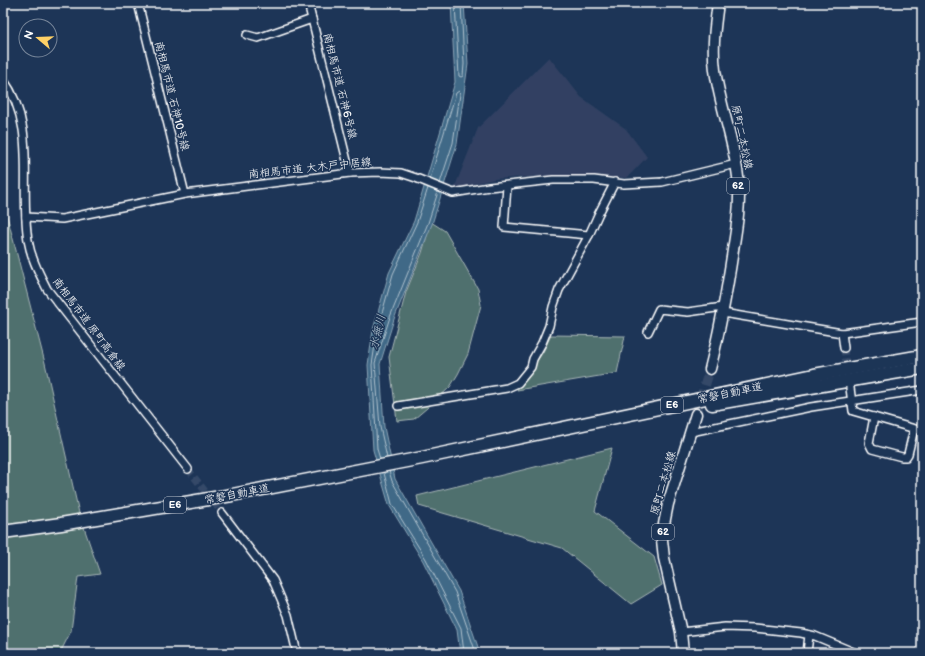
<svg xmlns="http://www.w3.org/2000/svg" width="925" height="656" font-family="'Balsamiq Sans','Klee One',sans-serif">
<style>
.built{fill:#304162}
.green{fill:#506f6e;stroke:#a8b7b6}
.water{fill:#3f6987;stroke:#8ca5b7}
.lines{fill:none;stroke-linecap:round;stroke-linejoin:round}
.shore{stroke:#b2c3cf;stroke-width:1}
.street-tunnel{stroke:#344968;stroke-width:7;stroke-dasharray:7 3.5;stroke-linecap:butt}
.primary-tunnel{stroke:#344968;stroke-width:10;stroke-dasharray:10 5;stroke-linecap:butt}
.street-casing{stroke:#fff;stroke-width:10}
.primary-casing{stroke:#fff;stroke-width:13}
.highway-casing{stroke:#fff;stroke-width:15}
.street{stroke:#1d3557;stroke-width:7}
.primary{stroke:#1d3557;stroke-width:10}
.highway{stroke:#1d3557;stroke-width:12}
.labels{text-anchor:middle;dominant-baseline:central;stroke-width:3;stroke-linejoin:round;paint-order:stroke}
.shield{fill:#1d3557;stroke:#bbc2cd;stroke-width:1}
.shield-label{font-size:10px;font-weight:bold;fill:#fff}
.street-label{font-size:11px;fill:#fff;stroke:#1d3557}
.water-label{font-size:12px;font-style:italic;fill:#b2c3cf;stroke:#1d3557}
</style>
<rect width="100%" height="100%" fill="#1d3557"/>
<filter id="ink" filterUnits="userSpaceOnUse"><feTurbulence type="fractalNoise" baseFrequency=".025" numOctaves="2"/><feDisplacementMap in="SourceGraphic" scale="8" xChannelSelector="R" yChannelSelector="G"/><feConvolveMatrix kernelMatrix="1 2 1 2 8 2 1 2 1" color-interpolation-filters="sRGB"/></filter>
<g filter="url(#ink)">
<path class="built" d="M 549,57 L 581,97 L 626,129 L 647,157 L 627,178 L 587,176 L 547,176 L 495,179 L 454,189 L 478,128 Z"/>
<g class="green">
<path d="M 3,200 L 45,363 L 79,513 L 100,574 L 78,577 L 71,631 L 60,653 L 3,653 Z"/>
<path d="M 431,222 L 445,231 L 478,289 L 481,305 L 468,354 L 458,374 L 450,387 L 434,402 L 414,419 L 397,421 L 389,357 L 406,292 L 422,253 Z"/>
<path d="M 551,335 L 625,336 L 617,373 L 517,390 L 543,352 Z"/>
<path d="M 612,448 L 595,511 L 654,557 L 662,585 L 631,604 L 562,548 L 419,506 L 417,496 Z"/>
</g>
<path class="water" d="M 451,3 L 464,3 L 468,64 L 457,144 L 432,224 L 394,319 L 380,364 L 384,427 L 395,479 L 459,591 L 480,653 L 460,653 L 457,630 L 423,561 L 389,505 L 373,450 L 368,365 L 373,330 L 389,273 L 414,221 L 455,82 Z"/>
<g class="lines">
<g class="shore">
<path d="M 455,3 L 459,76 L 461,77 L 463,76 L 464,64 L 461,3"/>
<path d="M 430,179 L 456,93 L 459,91 L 460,94 L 453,143 L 440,183"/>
<path d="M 387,458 L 380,427 L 375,363 L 390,317 L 428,223 L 438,192"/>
<path d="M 380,459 L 377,449 L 372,365 L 377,331 L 393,274 L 417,222 L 428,188"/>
<path d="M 389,471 L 392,481 L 455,592 L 476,653"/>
<path d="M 384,473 L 392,504 L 426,559 L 461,628 L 464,653"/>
</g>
<g class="street-tunnel">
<path d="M 844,348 L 847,372"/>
<path d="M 188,469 L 222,513"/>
</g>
<path class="primary-tunnel" d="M 696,414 L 710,369"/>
<g class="street-casing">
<g id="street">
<path d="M 138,3 L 185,194"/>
<path d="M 308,3 L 350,173"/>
<path d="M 247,35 L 258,38 L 312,19"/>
<path d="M 3,79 C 38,127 19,186 28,240 C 31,258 39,273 47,289 L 188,469"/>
<path d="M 507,186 L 504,227 L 589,235"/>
<path d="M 26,217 L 62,219 L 185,194 L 350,173 L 380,172 L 401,173 L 416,178 L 453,193 L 489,187 L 553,180 L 594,180 L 624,184 L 662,182 L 736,164"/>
<path d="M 723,313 L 842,333 L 922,322"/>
<path d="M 648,332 L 659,309 L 688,312 L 723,307"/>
<path d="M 842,333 L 844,348"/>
<path d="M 850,388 L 853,411 L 922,431"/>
<path d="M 398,406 L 507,388 L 518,383 L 531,367 L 533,359 L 542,343 L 549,326 L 553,307 L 559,290 L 589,235 L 598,215 L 615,182"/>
<path d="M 874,417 L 869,443 L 872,449 L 902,457 L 906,457 L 908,454 L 914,429"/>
<path d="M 691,432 L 811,407 L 922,390"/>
<path d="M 222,513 L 273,580 L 288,615 L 297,653"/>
<path d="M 681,632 L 725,627 L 755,628 L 801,633 L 815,636 L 856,653"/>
<path d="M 807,653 L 809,635"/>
</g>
</g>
<g class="primary-casing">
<g id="primary">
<path d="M 710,369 C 720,330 727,290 733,250 C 737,226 741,201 738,177 C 734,141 720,106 715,70 C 712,47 715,25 718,3"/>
<path d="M 683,653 L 681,632 L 664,558 L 662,540 L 664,524 L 668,504 L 696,414"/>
</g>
</g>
<g class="highway-casing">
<g id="highway">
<path d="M 712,404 L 922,368"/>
<path d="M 3,532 L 61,524 L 232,495 L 422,458 L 814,375 L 922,356"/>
</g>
</g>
<use href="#street" class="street"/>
<use href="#primary" class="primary"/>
<use href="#highway" class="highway"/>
</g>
</g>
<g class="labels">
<g class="shield">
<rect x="727" y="178" width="22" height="16" rx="3"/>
<rect x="661" y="397" width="22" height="16" rx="3"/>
<rect x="164" y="497" width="22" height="16" rx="3"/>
<rect x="652" y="524" width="22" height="16" rx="3"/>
</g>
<g class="shield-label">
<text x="738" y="186">62</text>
<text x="672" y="405">E6</text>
<text x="175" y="505">E6</text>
<text x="663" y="532">62</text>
</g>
<g class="street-label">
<text transform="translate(340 86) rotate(76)">南相馬市道 石神6号線</text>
<text transform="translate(172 96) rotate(76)">南相馬市道 石神10号線</text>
<text transform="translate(742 137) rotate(78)">原町二本松線</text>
<text transform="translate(310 168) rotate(-6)">南相馬市道 大木戸中居線</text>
<text transform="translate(89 324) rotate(53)">南相馬市道 原町高倉線</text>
<text transform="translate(730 393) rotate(-12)">常磐自動車道</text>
<text transform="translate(663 483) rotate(-74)">原町二本松線</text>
<text transform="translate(237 494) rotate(-11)">常磐自動車道</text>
</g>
<g class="water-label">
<text transform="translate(378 332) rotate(-77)">水無川</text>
</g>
</g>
<rect width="925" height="656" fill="none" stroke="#1d3557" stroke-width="16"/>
<rect x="8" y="8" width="909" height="640" fill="none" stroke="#fff" stroke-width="1.5" filter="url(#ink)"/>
<g transform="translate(38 38) rotate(289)"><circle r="19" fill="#1d3557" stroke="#77869a"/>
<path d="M0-3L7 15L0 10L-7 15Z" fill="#ffd166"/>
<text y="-6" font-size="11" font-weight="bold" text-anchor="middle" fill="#ffffff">N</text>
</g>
</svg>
